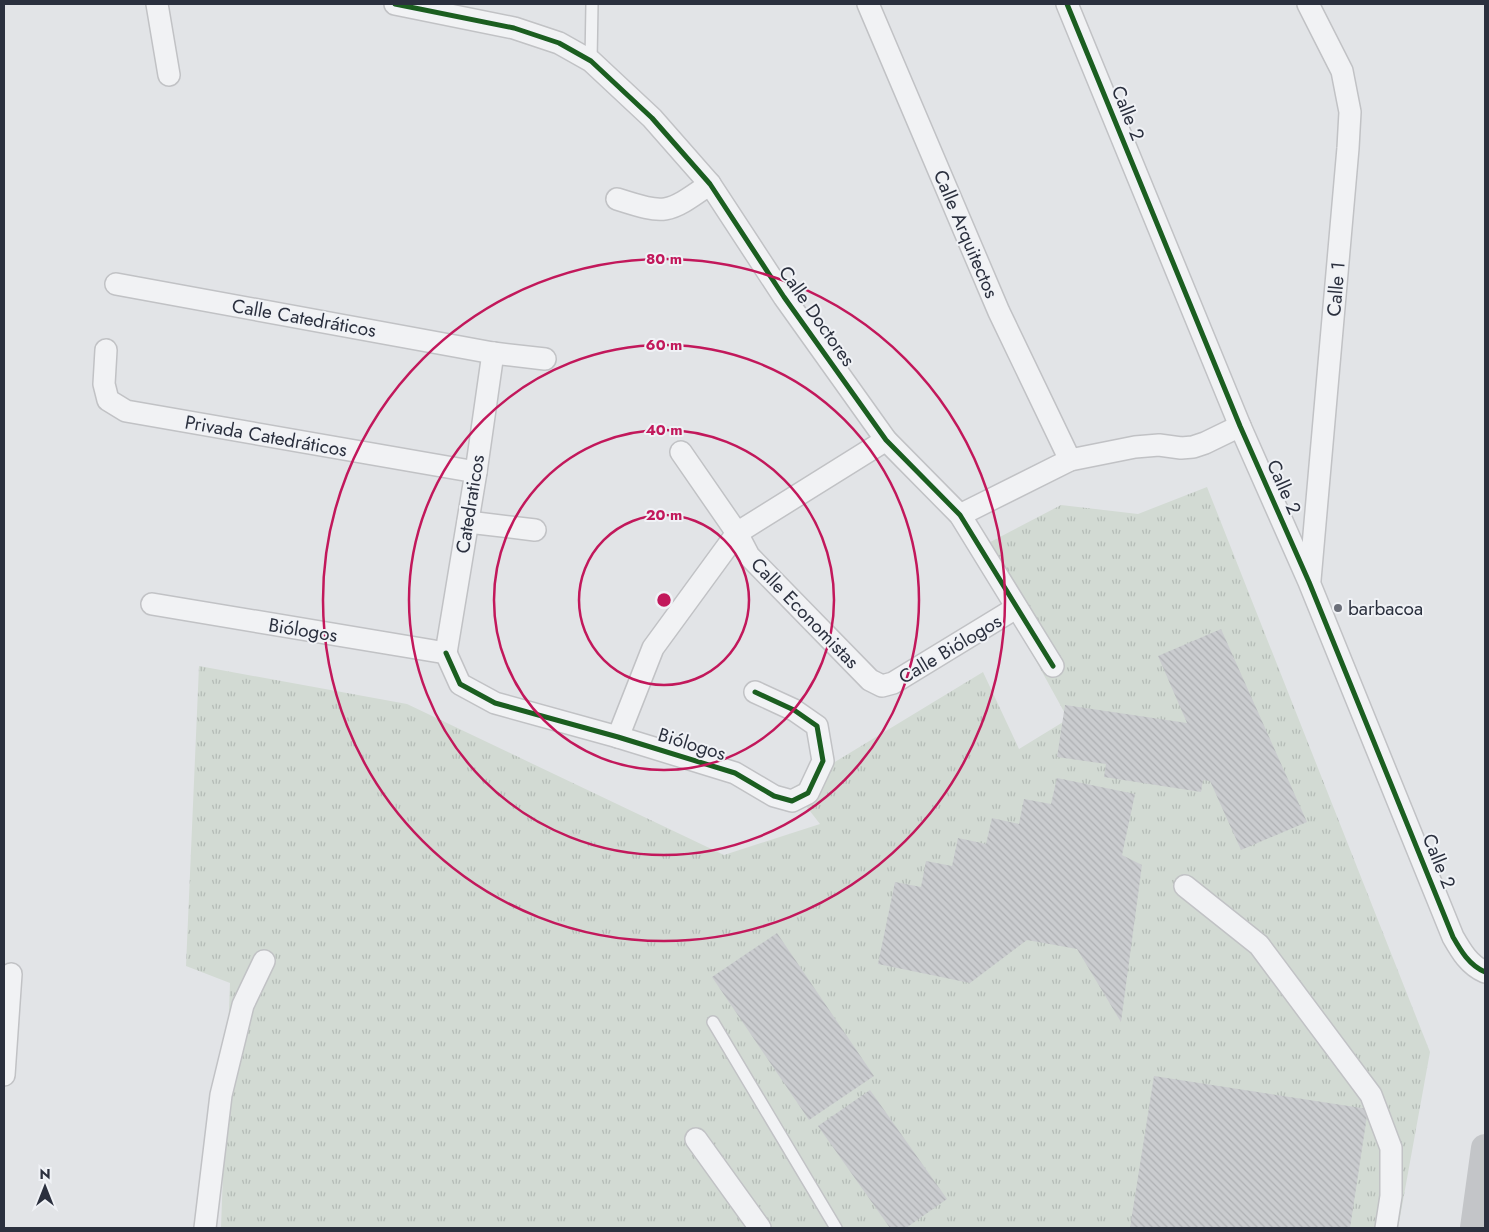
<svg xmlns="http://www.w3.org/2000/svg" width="1489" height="1232" font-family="Jost,sans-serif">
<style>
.grass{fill:url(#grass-tufts)}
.building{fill:url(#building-back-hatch)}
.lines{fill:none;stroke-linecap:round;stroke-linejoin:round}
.lane-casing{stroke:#c1c2c5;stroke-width:14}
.street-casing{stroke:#c1c2c5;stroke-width:24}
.lane{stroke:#f1f2f4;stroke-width:11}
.street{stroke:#f1f2f4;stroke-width:21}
.secondary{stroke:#c3c5c8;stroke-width:28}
.cycleway-casing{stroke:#f0f2f6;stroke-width:8}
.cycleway{stroke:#1b5e20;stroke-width:5}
.ring{fill:none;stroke:#c2185b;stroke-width:2.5}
.poi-dot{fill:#6b6f79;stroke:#f0f2f6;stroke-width:2}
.labels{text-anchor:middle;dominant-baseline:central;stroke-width:4;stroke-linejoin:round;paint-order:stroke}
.street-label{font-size:19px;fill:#2b303e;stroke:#f0f2f6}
.poi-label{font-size:19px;fill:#2b303e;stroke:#f0f2f6;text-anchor:start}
.centre{fill:#c2185b;stroke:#f0f2f6;stroke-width:2.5}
.ring-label{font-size:15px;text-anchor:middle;font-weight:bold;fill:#c2185b;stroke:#f0f2f6;stroke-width:4;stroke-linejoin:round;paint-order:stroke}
</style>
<defs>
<pattern id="grass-tufts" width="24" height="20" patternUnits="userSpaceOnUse" patternTransform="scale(1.25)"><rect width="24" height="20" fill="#d2dad3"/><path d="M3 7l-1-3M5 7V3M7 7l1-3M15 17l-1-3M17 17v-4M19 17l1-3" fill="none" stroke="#b4bbb6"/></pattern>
<pattern id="building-back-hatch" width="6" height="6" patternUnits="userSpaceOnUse" patternTransform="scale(1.25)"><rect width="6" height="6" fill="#cacccf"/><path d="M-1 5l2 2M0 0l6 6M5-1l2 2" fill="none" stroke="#aeb0b3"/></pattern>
</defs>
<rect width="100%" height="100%" fill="#e2e4e7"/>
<path class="grass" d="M 1207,487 L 1430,1052 L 1398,1228 L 221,1228 L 230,983 L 186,966 L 199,666 L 407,704 L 724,855 L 820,824 L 792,788 L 983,672 L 1019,749 L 1068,719 L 975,550 L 1061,505 L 1138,514 Z"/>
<g class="building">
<path d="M 1221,629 L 1307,822 L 1241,850 L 1210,781 L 1203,780 L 1201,792 L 1104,777 L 1106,764 L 1057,757 L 1065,705 L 1187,723 L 1158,656 Z"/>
<path d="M 1057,778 L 1135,794 L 1122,855 L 1142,865 L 1121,1022 L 1077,949 L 1027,940 L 970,983 L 878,964 L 895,882 L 921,887 L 926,861 L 952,866 L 958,838 L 986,844 L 992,818 L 1019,824 L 1024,799 L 1051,804 Z"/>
<path d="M 777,933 L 874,1076 L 809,1120 L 712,977 Z"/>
<path d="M 1154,1076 L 1368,1109 L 1350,1228 L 1130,1228 Z"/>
<path d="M 870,1090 L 947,1199 L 906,1228 L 890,1228 L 818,1126 Z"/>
</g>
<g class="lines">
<g class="lane-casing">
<g id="lane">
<path d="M 591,61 L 592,4"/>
<path d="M 713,1022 L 836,1228"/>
</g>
</g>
<g class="street-casing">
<g id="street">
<path d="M 157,4 L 169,75"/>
<path d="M 395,4 L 514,28 L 559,43 L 591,61 L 652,118 L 710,184 L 784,297 L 886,440 L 960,515 L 1053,666"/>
<path d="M 868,4 L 999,312 L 1070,460"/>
<path d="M 1067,4 L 1240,426 L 1309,582 L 1453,937 C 1461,951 1469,965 1485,972"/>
<path d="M 1308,4 L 1342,71 L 1350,112 L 1348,148 L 1310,580"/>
<path d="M 617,199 C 667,215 667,214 710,184"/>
<path d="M 116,284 L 493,353 L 545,359"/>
<path d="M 106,350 L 104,384 L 108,400 L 126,411 L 476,472"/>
<path d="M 681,452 L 737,533 L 749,556 L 870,680 L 882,686 L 893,683 L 1016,608"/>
<path d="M 960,515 L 1070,460 L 1135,447 L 1159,445 L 1181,448 L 1193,447 L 1205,443 L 1240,426"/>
<path d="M 468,522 L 535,530"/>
<path d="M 152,604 L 446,653"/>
<path d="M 446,653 L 460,684 L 495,703 L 618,737 L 735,773 L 774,796 L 792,801 L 808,793 L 823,761 L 817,726 L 794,710 L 755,692"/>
<path d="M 446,653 L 476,472 L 493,353"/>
<path d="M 618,737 L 653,648 L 737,533 L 886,440"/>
<path d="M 1185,886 L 1259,945 L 1371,1095 L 1391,1148 L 1391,1196 L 1386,1228"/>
<path d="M 4,1075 L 11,974"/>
<path d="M 696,1139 L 760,1228"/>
<path d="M 205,1228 L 221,1095 L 243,1005 L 264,961"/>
</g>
</g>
<use href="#lane" class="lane"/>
<use href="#street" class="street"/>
<path class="secondary" d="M 1474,1228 L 1485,1148"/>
<g class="cycleway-casing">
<g id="cycleway">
<path d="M 395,4 L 514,28 L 559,43 L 591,61 L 652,118 L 710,184 L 784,297 L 886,440 L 960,515 L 1053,666"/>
<path d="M 1067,4 L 1240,426 L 1309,582 L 1453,937 C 1461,951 1469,965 1485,972"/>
<path d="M 446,653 L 460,684 L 495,703 L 618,737 L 735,773 L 774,796 L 792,801 L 808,793 L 823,761 L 817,726 L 794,710 L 755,692"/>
</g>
</g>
<use href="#cycleway" class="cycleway"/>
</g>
<g class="ring">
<circle cx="664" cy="600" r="85"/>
<circle cx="664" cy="600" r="170"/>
<circle cx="664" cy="600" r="255"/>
<circle cx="664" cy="600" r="341"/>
</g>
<circle class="poi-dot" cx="1338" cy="608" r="5"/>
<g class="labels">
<g class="street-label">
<text transform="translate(1128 113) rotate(68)">Calle 2</text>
<text transform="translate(966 234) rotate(67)">Calle Arquitectos</text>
<text transform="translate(1336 289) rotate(-85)">Calle 1</text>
<text transform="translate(817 316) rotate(55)">Calle Doctores</text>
<text transform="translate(304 318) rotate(10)">Calle Catedráticos</text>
<text transform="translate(266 436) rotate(10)">Privada Catedráticos</text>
<text transform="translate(1284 487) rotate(66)">Calle 2</text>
<text transform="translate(470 504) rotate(-81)">Catedraticos</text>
<text transform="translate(805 613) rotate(46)">Calle Economistas</text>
<text transform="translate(303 630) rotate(9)">Biólogos</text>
<text transform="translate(950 649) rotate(-31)">Calle Biólogos</text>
<text transform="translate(692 744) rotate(17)">Biólogos</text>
<text transform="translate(1439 861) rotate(68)">Calle 2</text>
</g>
<g class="poi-label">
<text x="1348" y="608">barbacoa</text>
</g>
</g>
<circle cx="664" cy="600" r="8" class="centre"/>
<g class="ring-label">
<text x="664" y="264">80 m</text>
<text x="664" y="350">60 m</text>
<text x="664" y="435">40 m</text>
<text x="664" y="520">20 m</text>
</g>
<rect width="1489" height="1232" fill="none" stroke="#2b303e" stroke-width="10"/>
<g transform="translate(45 1187)" stroke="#f0f2f6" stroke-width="4" paint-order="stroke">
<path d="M0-4L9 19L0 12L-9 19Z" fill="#2b303e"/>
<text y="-8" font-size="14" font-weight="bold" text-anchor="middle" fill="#2b303e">N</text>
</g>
</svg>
